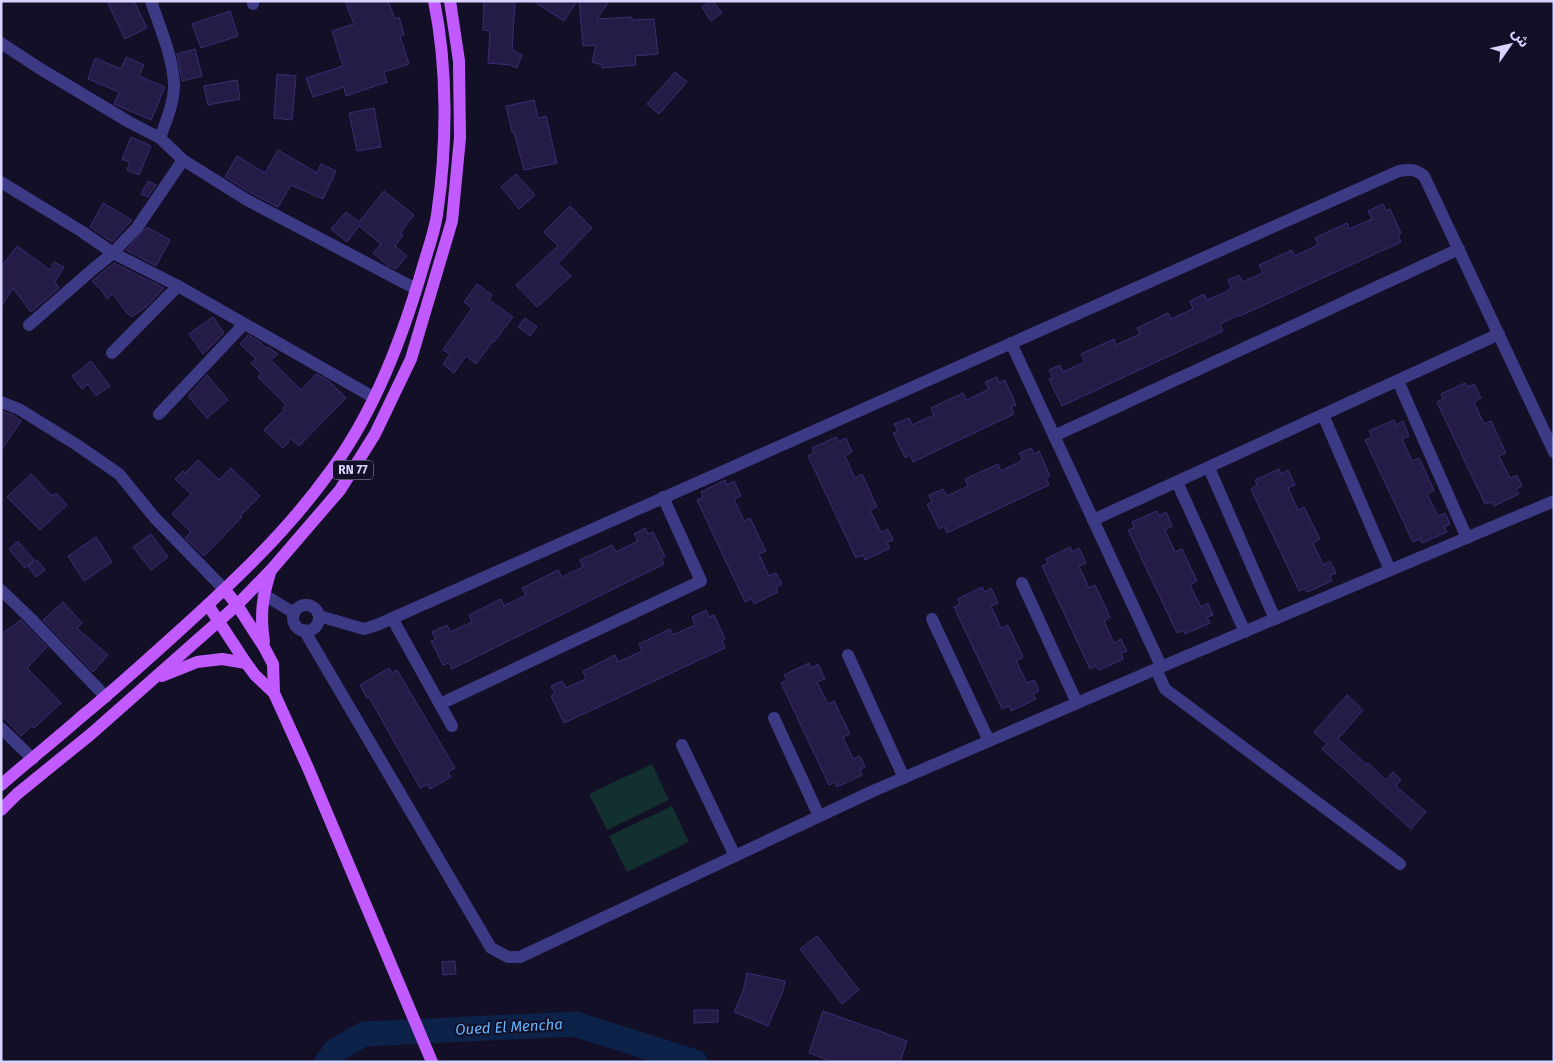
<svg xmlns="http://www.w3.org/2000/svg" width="1555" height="1063" font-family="'Fira Sans','Noto Sans Arabic',sans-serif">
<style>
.green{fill:#12302f}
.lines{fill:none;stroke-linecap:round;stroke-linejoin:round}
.river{stroke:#0c2248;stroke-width:25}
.building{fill:#241b47;stroke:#3b2d73}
.minor{stroke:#3d3a85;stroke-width:12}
.major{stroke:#c25bff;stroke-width:12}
.labels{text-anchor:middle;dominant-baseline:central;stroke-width:4;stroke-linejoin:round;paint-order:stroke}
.shield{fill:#130f26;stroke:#9e99be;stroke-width:1}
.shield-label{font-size:12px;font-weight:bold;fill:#d9d4ff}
.water-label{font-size:15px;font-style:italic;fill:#62b6ff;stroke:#130f26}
</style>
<rect width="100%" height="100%" fill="#130f26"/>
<g class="green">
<path d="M 652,764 L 669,800 L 607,830 L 589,794 Z"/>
<path d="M 672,806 L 689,842 L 627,872 L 609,836 Z"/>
</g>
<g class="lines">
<path class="river" d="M 327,1062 L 336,1050 L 364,1034 L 575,1024 L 695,1062"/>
</g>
<g class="building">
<path d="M 107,1 L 134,1 L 147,28 L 125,39 Z"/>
<path d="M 345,1 L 388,1 L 395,19 L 399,17 L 404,35 L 400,36 L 409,64 L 384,72 L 387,82 L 346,96 L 344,87 L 313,97 L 306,78 L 343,66 L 332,31 L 354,24 Z"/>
<path d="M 484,1 L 515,2 L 512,50 L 522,55 L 517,68 L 510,65 L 488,63 L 490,31 L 483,30 Z"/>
<path d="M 533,1 L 577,1 L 564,21 Z"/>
<path d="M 579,1 L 609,1 L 597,19 L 632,17 L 632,20 L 654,19 L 658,54 L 635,56 L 636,65 L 602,68 L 602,65 L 592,62 L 596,45 L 583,46 Z"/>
<path d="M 710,1 L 713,1 L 722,13 L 711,21 L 702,7 Z"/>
<path d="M 230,11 L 238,36 L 201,48 L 192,24 Z"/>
<path d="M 195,49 L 202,76 L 182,81 L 177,54 Z"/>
<path d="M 126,57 L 144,65 L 139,76 L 165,87 L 151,120 L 114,104 L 119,92 L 88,79 L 95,58 L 121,69 Z"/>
<path d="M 675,72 L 687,82 L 659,114 L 647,104 Z"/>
<path d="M 277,74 L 296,76 L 292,120 L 274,118 Z"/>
<path d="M 237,80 L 240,99 L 208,105 L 204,86 Z"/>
<path d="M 534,100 L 538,118 L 546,116 L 557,163 L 524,170 L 514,132 L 512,132 L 506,106 Z"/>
<path d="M 374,108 L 381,147 L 357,151 L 349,113 Z"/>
<path d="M 131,137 L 151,146 L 139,175 L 127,170 L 130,162 L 122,159 Z"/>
<path d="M 278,150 L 317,173 L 321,164 L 336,171 L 323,199 L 291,185 L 278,207 L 251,193 L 225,177 L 237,156 L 265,173 Z"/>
<path d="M 516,174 L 535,195 L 519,209 L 501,187 Z"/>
<path d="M 148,181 L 156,185 L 148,197 L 141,194 Z"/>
<path d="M 384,191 L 414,215 L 400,233 L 403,235 L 395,246 L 407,256 L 396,269 L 387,265 L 373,253 L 381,244 L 359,226 L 347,242 L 331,229 L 346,212 L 359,222 Z"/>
<path d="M 103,203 L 132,220 L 112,242 L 90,227 Z"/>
<path d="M 1383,204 L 1386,211 L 1390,209 L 1401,233 L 1398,235 L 1401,242 L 1240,316 L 1239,315 L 1220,324 L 1223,331 L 1062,406 L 1049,379 L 1053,378 L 1049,370 L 1060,365 L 1063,372 L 1085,362 L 1081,354 L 1114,339 L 1116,345 L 1140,334 L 1137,328 L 1168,313 L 1171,319 L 1193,309 L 1190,301 L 1204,294 L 1207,300 L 1228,291 L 1228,290 L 1231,288 L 1228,280 L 1239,275 L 1242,282 L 1263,273 L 1259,265 L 1292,250 L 1295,256 L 1318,245 L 1315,238 L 1347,223 L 1349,229 L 1372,219 L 1368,211 Z"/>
<path d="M 570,206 L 592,228 L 558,263 L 571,276 L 537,307 L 516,285 L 558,246 L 544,232 Z"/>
<path d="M 147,227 L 170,240 L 156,266 L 126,250 Z"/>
<path d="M 17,246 L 50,270 L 54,262 L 64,267 L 55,282 L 59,288 L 31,312 L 13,288 L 1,307 L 1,267 Z"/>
<path d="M 114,263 L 164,288 L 147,306 L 132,317 L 126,312 L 113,294 L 107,299 L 102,291 L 92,281 Z"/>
<path d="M 477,284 L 492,295 L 489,300 L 513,317 L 494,342 L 493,341 L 476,364 L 466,356 L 454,373 L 443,364 L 450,354 L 443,350 L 472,308 L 464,302 Z"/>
<path d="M 213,317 L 224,333 L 203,354 L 189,334 Z"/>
<path d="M 525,318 L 537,327 L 530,336 L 518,327 Z"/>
<path d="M 248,335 L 260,342 L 266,348 L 268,347 L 278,354 L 271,360 L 301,390 L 316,374 L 329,381 L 346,398 L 299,446 L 291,439 L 283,448 L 264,430 L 284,410 L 283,408 L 286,405 L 258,377 L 261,373 L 251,363 L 256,359 L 240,344 Z"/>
<path d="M 91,361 L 110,386 L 96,396 L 88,384 L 82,389 L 72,376 Z"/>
<path d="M 207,375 L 228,400 L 207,418 L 188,396 Z"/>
<path d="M 997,377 L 999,383 L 1005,380 L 1016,405 L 1011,407 L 1014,414 L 913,462 L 910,455 L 905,458 L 893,433 L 898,431 L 894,424 L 909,418 L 912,425 L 934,415 L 931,408 L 963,393 L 967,400 L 989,389 L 985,382 Z"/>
<path d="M 1465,383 L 1468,387 L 1474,384 L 1481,398 L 1474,402 L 1484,424 L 1491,421 L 1506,453 L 1499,456 L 1510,478 L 1517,475 L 1522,486 L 1516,489 L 1519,494 L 1494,506 L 1492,502 L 1485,504 L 1437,402 L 1443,399 L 1441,394 Z"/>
<path d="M 1,411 L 13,415 L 21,421 L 1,450 Z"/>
<path d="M 1394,420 L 1396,425 L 1403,421 L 1409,436 L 1402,439 L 1412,461 L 1419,458 L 1434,490 L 1427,494 L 1438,516 L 1445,513 L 1450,524 L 1444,527 L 1447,532 L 1422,543 L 1420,539 L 1413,542 L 1365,440 L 1372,437 L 1369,431 Z"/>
<path d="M 836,437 L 839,441 L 846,438 L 852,452 L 845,456 L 855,478 L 862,474 L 877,507 L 870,510 L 881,532 L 888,529 L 893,540 L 887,543 L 890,548 L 865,560 L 863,555 L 856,558 L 808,456 L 814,453 L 812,448 Z"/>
<path d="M 1031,448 L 1034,454 L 1039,451 L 1050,476 L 1046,478 L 1049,485 L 947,533 L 944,526 L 939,529 L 927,504 L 932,502 L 929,495 L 943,489 L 947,496 L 968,486 L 965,479 L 998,464 L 1001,471 L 1023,460 L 1019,453 Z"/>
<path d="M 198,460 L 219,480 L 231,468 L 260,496 L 240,516 L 242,517 L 204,556 L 185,538 L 191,532 L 172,514 L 191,494 L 175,479 L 183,471 L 185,473 Z"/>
<path d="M 1279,469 L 1281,474 L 1288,470 L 1295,485 L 1288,488 L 1298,510 L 1304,507 L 1320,539 L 1313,543 L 1323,565 L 1330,561 L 1336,573 L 1330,575 L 1332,581 L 1307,592 L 1305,588 L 1299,591 L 1251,489 L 1257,485 L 1255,480 Z"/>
<path d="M 31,474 L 52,496 L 56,493 L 67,505 L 40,530 L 7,497 Z"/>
<path d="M 725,480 L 727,485 L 734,481 L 741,496 L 734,499 L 744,521 L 750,518 L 766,551 L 759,554 L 769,576 L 776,573 L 782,584 L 776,587 L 778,592 L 754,604 L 752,599 L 745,602 L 697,500 L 703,497 L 701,492 Z"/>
<path d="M 1157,511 L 1159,516 L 1166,512 L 1172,526 L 1165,530 L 1175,552 L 1182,549 L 1197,581 L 1190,585 L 1201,607 L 1208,603 L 1213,615 L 1207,617 L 1210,623 L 1185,634 L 1183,630 L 1177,633 L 1128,530 L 1134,528 L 1132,522 Z"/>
<path d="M 645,528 L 648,534 L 653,532 L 665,556 L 661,558 L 664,564 L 452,669 L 449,663 L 443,665 L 431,641 L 436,639 L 432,632 L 447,625 L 450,632 L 472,622 L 469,615 L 501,599 L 504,606 L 526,595 L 522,588 L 558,570 L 562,577 L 583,567 L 580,560 L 612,545 L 616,552 L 638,541 L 634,534 Z"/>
<path d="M 151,534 L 168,557 L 151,570 L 133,547 Z"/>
<path d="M 96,537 L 112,562 L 84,581 L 68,556 Z"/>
<path d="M 18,541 L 34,560 L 25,568 L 9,549 Z"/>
<path d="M 1070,547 L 1072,552 L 1079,548 L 1086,563 L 1079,566 L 1089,588 L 1095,585 L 1110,617 L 1104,621 L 1114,643 L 1121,639 L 1127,651 L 1121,653 L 1123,659 L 1099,670 L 1096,666 L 1090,669 L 1042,566 L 1048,563 L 1046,559 Z"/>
<path d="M 37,560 L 45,570 L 36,577 L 28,566 Z"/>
<path d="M 982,587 L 985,592 L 991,588 L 998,603 L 991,606 L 1001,628 L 1008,625 L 1023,657 L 1016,661 L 1027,683 L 1034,680 L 1039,691 L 1033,694 L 1036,699 L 1011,711 L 1009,706 L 1002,709 L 954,607 L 960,604 L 958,599 Z"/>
<path d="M 63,602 L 82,623 L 77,628 L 108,655 L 93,672 L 43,620 Z"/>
<path d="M 706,610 L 709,617 L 714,615 L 725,639 L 722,641 L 725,648 L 564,723 L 551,696 L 555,694 L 551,686 L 562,681 L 566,688 L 586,679 L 583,671 L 615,655 L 618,662 L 642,651 L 639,644 L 670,629 L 673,635 L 695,625 L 692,617 Z"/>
<path d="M 21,620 L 47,647 L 27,668 L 61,703 L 34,728 L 32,726 L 21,736 L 1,715 L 1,634 Z"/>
<path d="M 809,663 L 811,668 L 818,664 L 825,679 L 817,682 L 828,704 L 834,701 L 850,734 L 843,737 L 853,759 L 860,756 L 865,767 L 860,770 L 862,775 L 837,787 L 835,782 L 829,785 L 781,683 L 787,680 L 784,675 Z"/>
<path d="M 389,668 L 392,673 L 397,670 L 455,768 L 448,772 L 451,777 L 430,789 L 428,784 L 420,788 L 369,697 L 367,698 L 360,685 Z"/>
<path d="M 1347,695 L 1363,710 L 1338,739 L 1366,764 L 1368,763 L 1386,780 L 1393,772 L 1401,780 L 1396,786 L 1426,812 L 1411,829 L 1322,749 L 1327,744 L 1314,732 Z"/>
<path d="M 817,936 L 859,990 L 842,1004 L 800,949 Z"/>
<path d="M 455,961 L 456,974 L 443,975 L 442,962 Z"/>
<path d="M 747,973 L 785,981 L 783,991 L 768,1026 L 734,1012 L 743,991 Z"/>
<path d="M 694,1010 L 718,1010 L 718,1022 L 694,1023 Z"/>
<path d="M 823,1011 L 907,1041 L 900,1062 L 834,1062 L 809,1053 Z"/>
</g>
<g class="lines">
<g class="minor">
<path d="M 151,1 C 160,28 173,57 174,85 C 174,103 166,121 160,138"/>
<path d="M 253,1 L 253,4"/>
<path d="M 1,43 L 39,68 L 129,122 L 160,138 L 183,160 L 247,200 L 416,289"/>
<path d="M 1,182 L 81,231 L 113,253 L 178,286 L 373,397"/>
<path d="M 29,325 L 92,270 L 113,253 L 124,241 L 136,229 L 183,160"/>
<path d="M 1011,343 L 1161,666"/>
<path d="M 112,353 L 178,286"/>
<path d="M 1398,381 L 1467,538"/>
<path d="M 1,402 L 19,409 L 77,445 L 119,474 L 154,517 L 225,590"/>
<path d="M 159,414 L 244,324"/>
<path d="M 1323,415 L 1390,570"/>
<path d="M 1054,436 L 1459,249"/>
<path d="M 1209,468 L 1275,619"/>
<path d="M 1177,482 L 1245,632"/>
<path d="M 1093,520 L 1499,334"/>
<path d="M 1022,583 L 1077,703"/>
<path d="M 1,590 L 29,617 L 106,697"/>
<path d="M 263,594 L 294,613"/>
<circle cx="306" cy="618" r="13"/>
<path d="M 319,616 L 364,629 L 377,625 L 1399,171 C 1410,169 1415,169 1424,176 L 1554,452"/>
<path d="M 392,618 L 452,726"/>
<path d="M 932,619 L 989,741"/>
<path d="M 304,630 L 491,948 L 508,957 L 520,957 L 873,791 L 1156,669 L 1554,501"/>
<path d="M 848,655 L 904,778"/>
<path d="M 1156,669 L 1165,689 L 1400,864"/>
<path d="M 440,704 L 701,581 L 663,497"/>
<path d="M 774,718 L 819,816"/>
<path d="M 1,728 L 33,759"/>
<path d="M 682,745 L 735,856"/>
</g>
<g class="major">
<path d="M 225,590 L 237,605 L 264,647 L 273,664 L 274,693 L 308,768 L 432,1062"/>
<path d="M 208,605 L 246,663 L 255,675 L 274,693"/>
<path d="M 264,642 C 260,615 262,599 270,573"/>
<path d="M 162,676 L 197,662 L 222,659 L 246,663"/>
<path d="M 1,785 C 27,762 55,740 81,717 C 114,690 146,661 178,632 C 232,583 286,533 329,473 C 372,416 402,339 422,270 C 427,252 434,234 437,215 C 447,148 448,68 434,1"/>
<path d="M 1,810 L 17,794 L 91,734 L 237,605 L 272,569 L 340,490 L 375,434 L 411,359 L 452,221 L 460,138 L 459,61 L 450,1"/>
</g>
</g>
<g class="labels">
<rect class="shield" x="333" y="460.5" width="40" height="19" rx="4"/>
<g class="shield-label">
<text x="353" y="470">RN 77</text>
</g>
<g class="water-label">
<text transform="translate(509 1027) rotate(-3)">Oued El Mencha</text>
</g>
</g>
<rect width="1555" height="1063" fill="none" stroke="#d9d4ff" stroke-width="5"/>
<g transform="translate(1510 45) rotate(56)" stroke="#130f26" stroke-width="4" paint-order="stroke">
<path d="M0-4L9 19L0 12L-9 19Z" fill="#d9d4ff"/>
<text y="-8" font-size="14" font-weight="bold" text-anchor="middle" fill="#d9d4ff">ش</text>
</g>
</svg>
